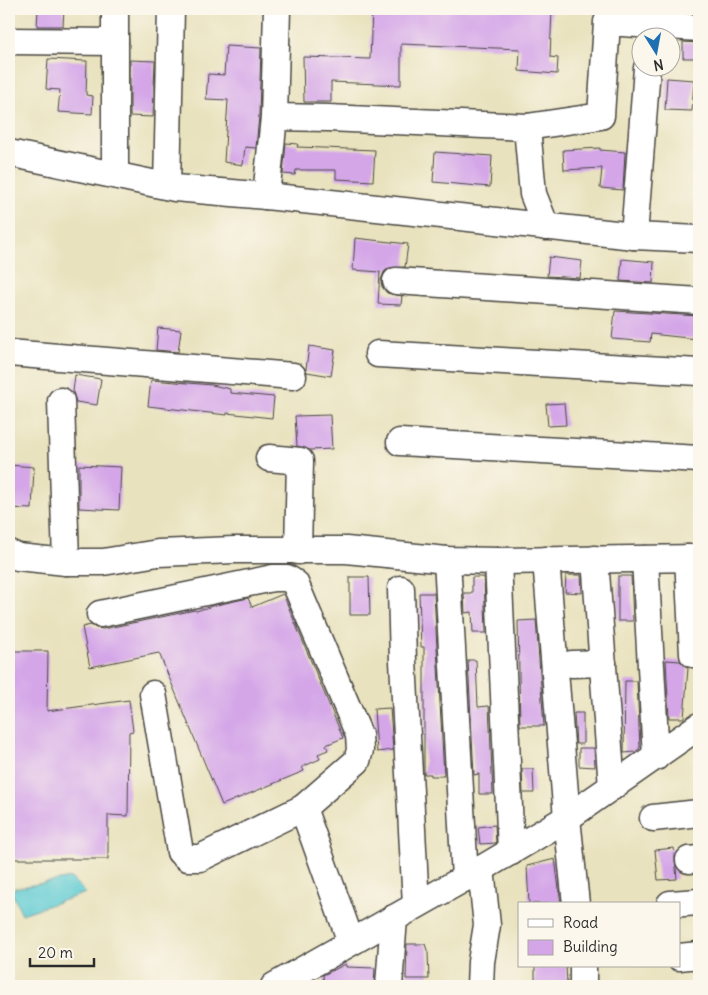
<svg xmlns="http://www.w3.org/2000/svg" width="708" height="995" font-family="Delius,sans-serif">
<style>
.water{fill:#5dcad2;stroke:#447a7e}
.building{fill:#d4a6e8}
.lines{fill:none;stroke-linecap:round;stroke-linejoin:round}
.minor-casing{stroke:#484641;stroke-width:29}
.minor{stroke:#fff;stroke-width:26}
</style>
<rect width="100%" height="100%" fill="#fbf7ec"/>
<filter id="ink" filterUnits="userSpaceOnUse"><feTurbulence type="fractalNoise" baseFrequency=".02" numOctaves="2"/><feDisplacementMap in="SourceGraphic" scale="10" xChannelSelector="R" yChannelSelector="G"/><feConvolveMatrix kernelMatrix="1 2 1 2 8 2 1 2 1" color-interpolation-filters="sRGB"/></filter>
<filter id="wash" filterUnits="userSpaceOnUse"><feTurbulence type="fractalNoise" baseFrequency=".0096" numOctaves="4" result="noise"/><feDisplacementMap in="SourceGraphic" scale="20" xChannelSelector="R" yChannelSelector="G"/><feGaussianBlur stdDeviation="1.12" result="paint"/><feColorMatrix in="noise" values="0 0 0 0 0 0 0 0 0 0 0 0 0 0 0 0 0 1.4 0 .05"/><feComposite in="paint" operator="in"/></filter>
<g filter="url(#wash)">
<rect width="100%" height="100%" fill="#e9e2be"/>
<path class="water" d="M 71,878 L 86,893 L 22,914 L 10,889 Z"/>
<g id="blocks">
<g class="building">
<path d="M 38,9 L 64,9 L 63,26 L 37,26 Z"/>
<path d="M 372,9 L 552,9 L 550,57 L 558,58 L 557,74 L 519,71 L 520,49 L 401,44 L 401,85 L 331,82 L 331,102 L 304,102 L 303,57 L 370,59 Z"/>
<path d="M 683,42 L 699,43 L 699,58 L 683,58 Z"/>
<path d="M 226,46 L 261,48 L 259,116 L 256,148 L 245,147 L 243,165 L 224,162 L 228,100 L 206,99 L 208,74 L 224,75 Z"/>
<path d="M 48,59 L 87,61 L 86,95 L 93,96 L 92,114 L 58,112 L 60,90 L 46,89 Z"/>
<path d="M 130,60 L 155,61 L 153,117 L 130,116 Z"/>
<path d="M 667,78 L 694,80 L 692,111 L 665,110 Z"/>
<path d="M 286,143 L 298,144 L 297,147 L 375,150 L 373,181 L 336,179 L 336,170 L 296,170 L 295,175 L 283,174 Z"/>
<path d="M 600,148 L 600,150 L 625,152 L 623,190 L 600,188 L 602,168 L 564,170 L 563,150 Z"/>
<path d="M 435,152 L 492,156 L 490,187 L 433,182 Z"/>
<path d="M 355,238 L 408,244 L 405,267 L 389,268 L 384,272 L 381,280 L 382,287 L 387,293 L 402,296 L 401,305 L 378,304 L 380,272 L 353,270 Z"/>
<path d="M 549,257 L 582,261 L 580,278 L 547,276 Z"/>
<path d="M 622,259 L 654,262 L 653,283 L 620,281 Z"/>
<path d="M 615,311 L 699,316 L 697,339 L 651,334 L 650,342 L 612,339 Z"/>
<path d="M 158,328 L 181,330 L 178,352 L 156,350 Z"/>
<path d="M 309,346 L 335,350 L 331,376 L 307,372 L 306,369 Z"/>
<path d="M 75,375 L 101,379 L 97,405 L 76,402 L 73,392 Z"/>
<path d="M 151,380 L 212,385 L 230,389 L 230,393 L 274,397 L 272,418 L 227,413 L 227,415 L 148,406 Z"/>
<path d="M 564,403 L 566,425 L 548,426 L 546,404 Z"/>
<path d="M 330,415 L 332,449 L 310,450 L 297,446 L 295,416 Z"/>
<path d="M 9,465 L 34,467 L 32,509 L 9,508 Z"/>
<path d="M 79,465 L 121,467 L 119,510 L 79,508 Z"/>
<path d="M 566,575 L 581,575 L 582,593 L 565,592 Z"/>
<path d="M 618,576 L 631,576 L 633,621 L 618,621 Z"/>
<path d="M 350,577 L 369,577 L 370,615 L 350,615 Z"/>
<path d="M 472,577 L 484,577 L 486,633 L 473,633 L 472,612 L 465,613 L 464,593 L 472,593 Z"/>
<path d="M 419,593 L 434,593 L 444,776 L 431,776 L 431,774 L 424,774 L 424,647 L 421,647 Z"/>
<path d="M 283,594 L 343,738 L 326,745 L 328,750 L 318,754 L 320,759 L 302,767 L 304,771 L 222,805 L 159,653 L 90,667 L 82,627 L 91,625 L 96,628 L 103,629 L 195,610 L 196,611 L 212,606 L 248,598 L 252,607 Z"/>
<path d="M 536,620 L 544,726 L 520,726 L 518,621 Z"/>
<path d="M 9,651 L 48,651 L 47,711 L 129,700 L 133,731 L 129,732 L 128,816 L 108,815 L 108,859 L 9,859 Z"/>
<path d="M 468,660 L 476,660 L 478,707 L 489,706 L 493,794 L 479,794 L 479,774 L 474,775 Z"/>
<path d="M 666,660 L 680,661 L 688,668 L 684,718 L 669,718 Z"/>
<path d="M 625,681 L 637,681 L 640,748 L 635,752 L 624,753 Z"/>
<path d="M 390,708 L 393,750 L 377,752 L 374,709 Z"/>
<path d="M 574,713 L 583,713 L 583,744 L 576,744 Z"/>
<path d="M 579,748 L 594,748 L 595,767 L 579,766 Z"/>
<path d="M 522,769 L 533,769 L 534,793 L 523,793 Z"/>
<path d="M 495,825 L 496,843 L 480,844 L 478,827 Z"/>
<path d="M 674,848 L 677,879 L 658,880 L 655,850 Z"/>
<path d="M 555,859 L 561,904 L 529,904 L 527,866 Z"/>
<path d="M 407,944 L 425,944 L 428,953 L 429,979 L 406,979 Z"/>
<path d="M 346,964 L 346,967 L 375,968 L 374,986 L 324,986 L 323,975 Z"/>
<path d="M 535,966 L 566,966 L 567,983 L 535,985 Z"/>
</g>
</g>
</g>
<g filter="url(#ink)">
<use href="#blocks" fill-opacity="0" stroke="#484641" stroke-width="1"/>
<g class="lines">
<g class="minor-casing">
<g id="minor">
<path d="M 115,9 L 115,175"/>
<path d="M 9,41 L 115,42"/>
<path d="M 274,117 L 328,118 L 527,127 L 533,194 L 546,227"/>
<path d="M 527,127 L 601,116 L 607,22 L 699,28"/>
<path d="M 9,153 L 175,188 L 266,196 L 634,236 L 699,239"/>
<path d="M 167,186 L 171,9"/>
<path d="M 266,196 L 274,117 L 277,9"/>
<path d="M 634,236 L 647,68"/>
<path d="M 396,281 L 699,301"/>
<path d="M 9,353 L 293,376"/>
<path d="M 378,354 L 699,372"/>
<path d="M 61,401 L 66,562"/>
<path d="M 400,442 L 699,459"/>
<path d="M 269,458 L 300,461 L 298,551"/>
<path d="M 9,553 L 18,557 L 66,562 L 103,562 L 158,553 L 234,550 L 346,550 L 447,560 L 498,561 L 699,558"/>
<path d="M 688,558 L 693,654"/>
<path d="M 595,559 L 612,787"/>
<path d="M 645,559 L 656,757"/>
<path d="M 447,560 L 465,878"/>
<path d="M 546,560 L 567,818 L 576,904"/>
<path d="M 498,561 L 511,852"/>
<path d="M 401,589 L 403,661 L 416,905"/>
<path d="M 100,614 L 273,578 L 287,578 L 295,583 L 359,735 L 360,750 L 357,761 L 303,808"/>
<path d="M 572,664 L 603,663"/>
<path d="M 153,694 L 180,852 L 187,858 L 200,858 L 303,808 L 351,942"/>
<path d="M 653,818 L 699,813"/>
<path d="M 689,860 L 699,859"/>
<path d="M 670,904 L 699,902"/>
<path d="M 679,957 L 699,955"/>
<path d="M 583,966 L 583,986"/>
<path d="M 274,986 L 481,869 L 567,818 L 699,726"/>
<path d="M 389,986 L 394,918"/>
<path d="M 480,986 L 481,962 L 487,925 L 481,869"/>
</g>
</g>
<use href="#minor" class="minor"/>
</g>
</g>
<rect width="708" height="995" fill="none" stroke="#fbf7ec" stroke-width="30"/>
<rect x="518" y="902" width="162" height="65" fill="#fbf7ec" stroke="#a8a59f"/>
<rect x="528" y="919" width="25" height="8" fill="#ffffff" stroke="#a8a59f"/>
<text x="563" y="928" font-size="15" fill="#2b2b2b">Road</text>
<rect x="528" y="940" width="25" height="15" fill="#d4a6e8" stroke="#a8a59f"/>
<text x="563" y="952" font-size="15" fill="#2b2b2b">Building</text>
<g transform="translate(656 52) rotate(169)"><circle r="24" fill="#fbf7ec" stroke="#a8a59f"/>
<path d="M0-4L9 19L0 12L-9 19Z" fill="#1f6fb2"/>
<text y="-8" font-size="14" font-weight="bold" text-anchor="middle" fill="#2b2b2b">N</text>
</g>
<path d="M30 958v8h64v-8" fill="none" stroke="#2b2b2b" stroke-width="2.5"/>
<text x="38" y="958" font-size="15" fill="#2b2b2b" stroke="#fbf7ec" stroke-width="4" paint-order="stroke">20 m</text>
</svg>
